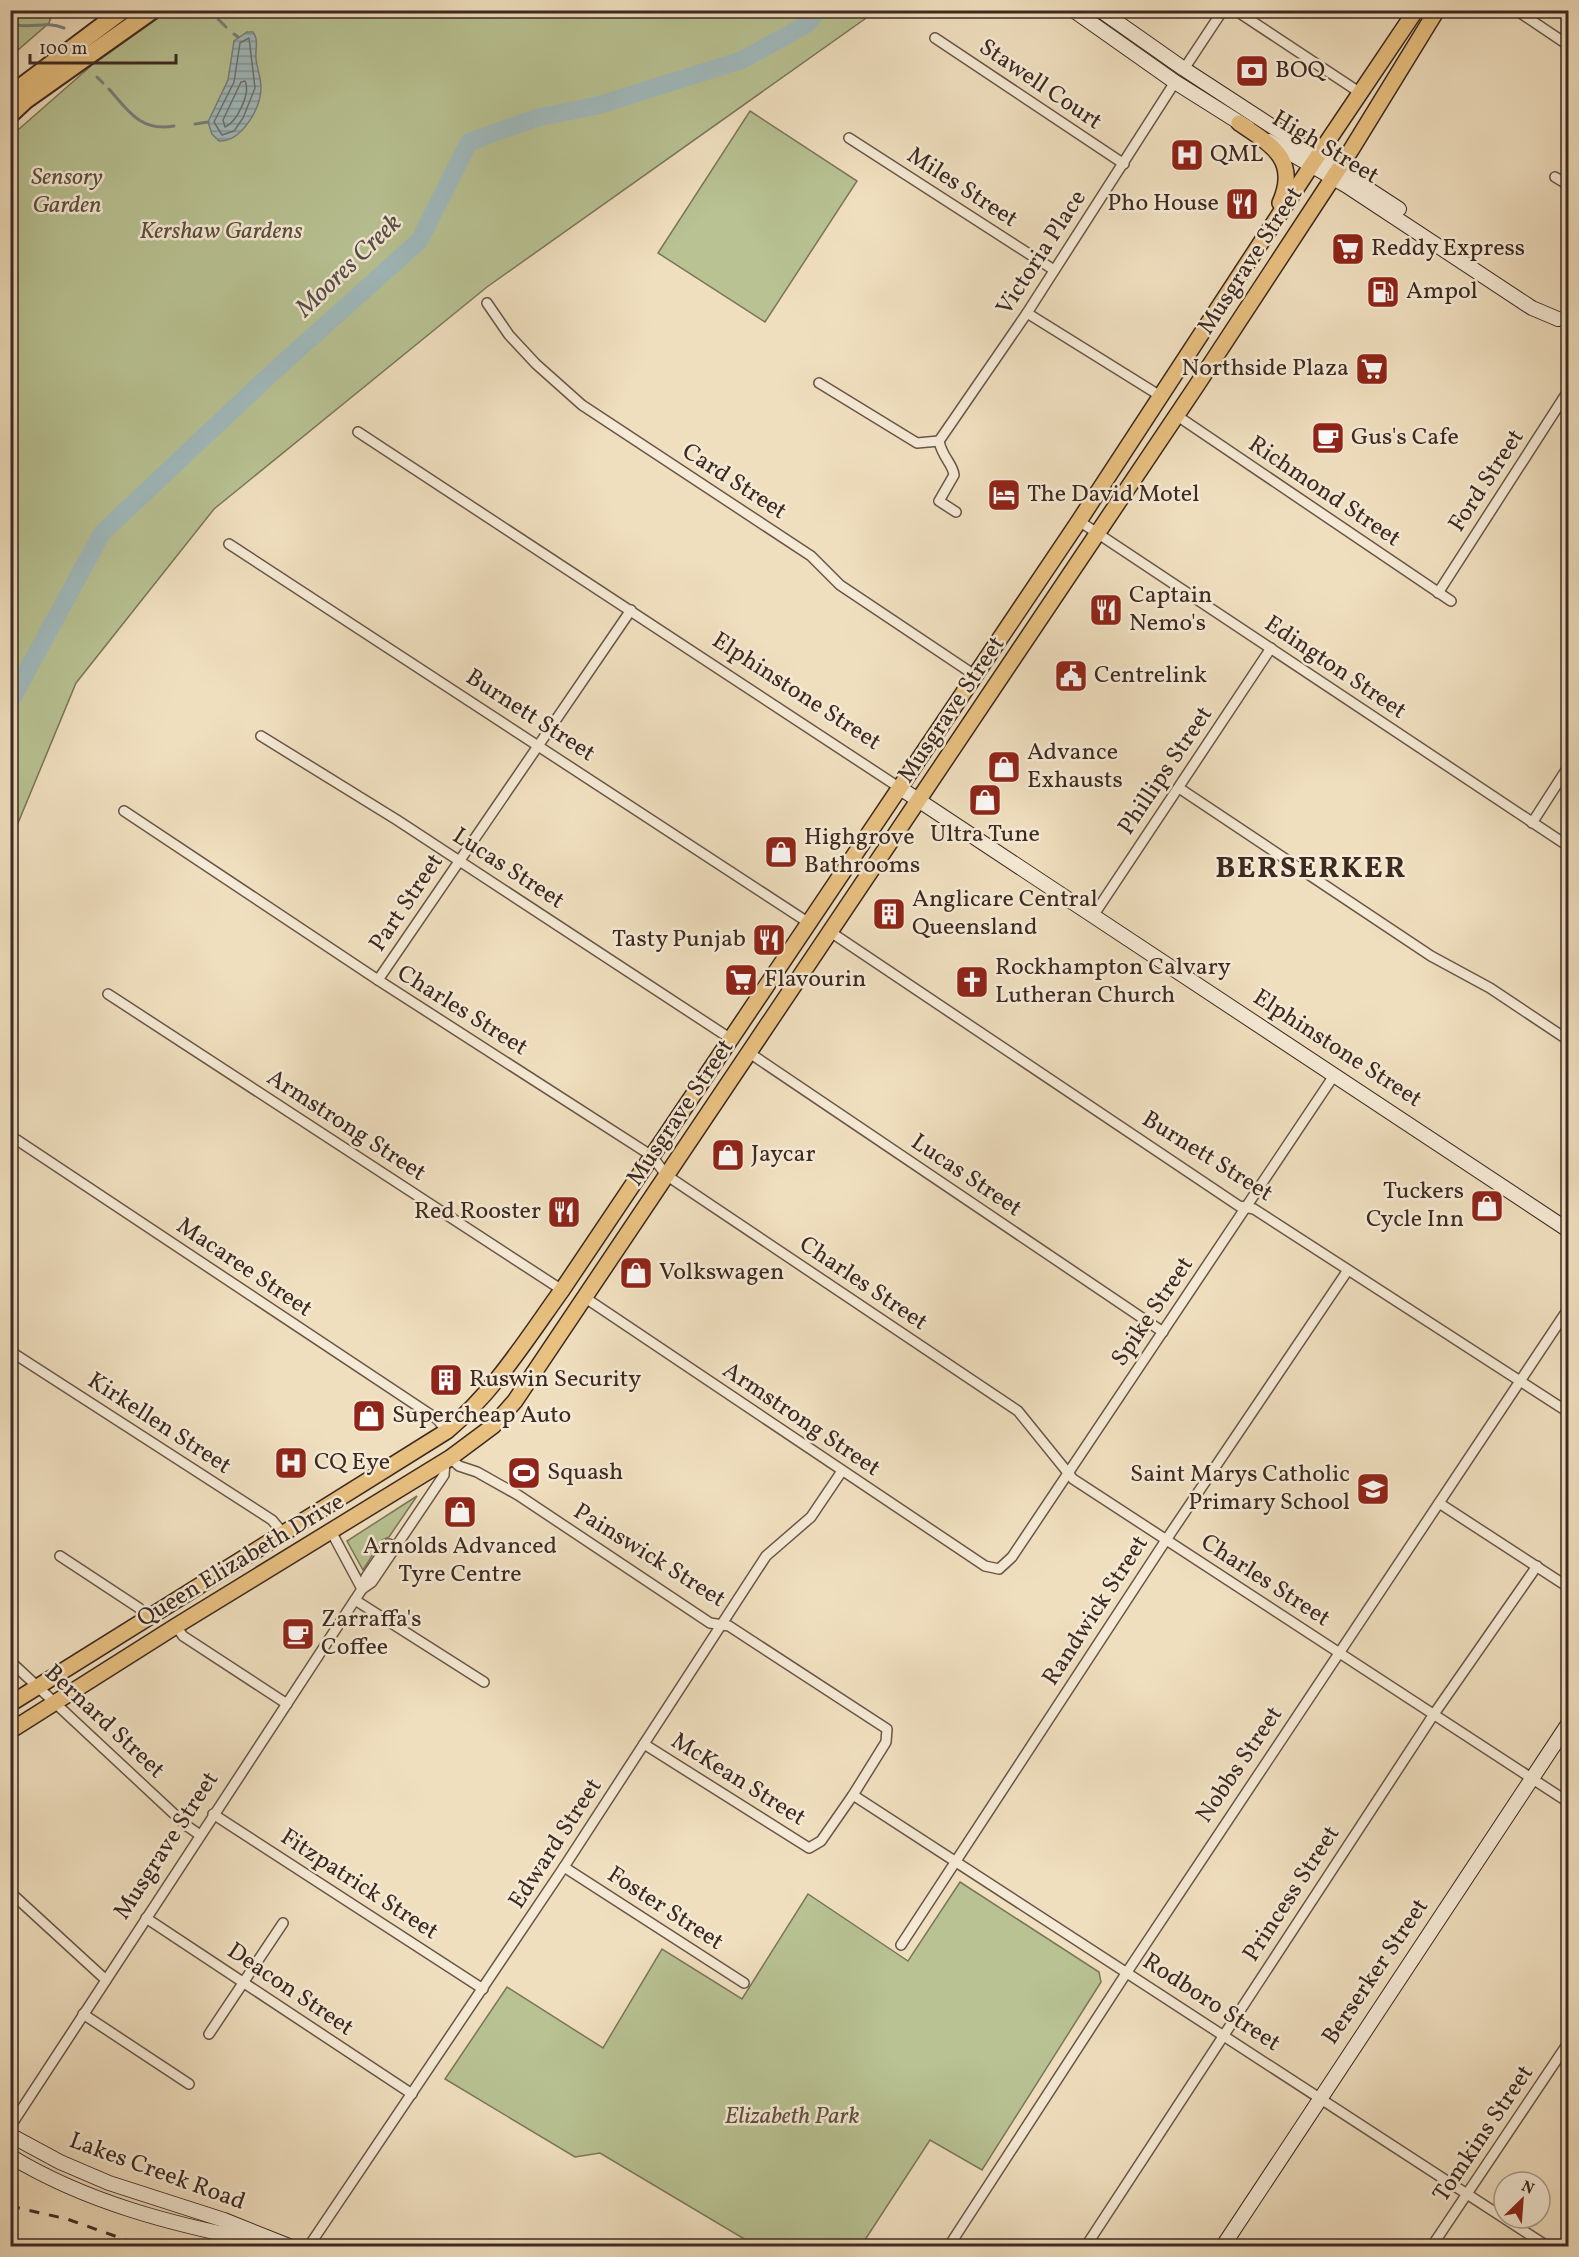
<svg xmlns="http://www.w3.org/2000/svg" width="1579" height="2257" font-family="Vollkorn,serif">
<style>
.green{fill:#b8c293;stroke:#7a765a;stroke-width:1.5}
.water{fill:url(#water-rules);stroke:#78807f;stroke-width:1.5}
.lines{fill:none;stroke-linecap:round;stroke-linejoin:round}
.shore{stroke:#6e726f;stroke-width:1.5}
.stream{stroke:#78807f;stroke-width:3}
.river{stroke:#a0babd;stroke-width:18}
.street-casing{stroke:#695648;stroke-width:12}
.secondary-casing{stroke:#3c2921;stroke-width:16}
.primary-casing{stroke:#3c2921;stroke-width:18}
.highway-casing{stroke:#3c2921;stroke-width:20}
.street{stroke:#f5ead5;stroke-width:9}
.secondary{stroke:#f5ead5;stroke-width:14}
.primary{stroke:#e8c080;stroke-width:15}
.highway{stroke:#e8c080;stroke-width:16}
.rail{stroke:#3c2921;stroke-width:3;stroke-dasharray:10 10;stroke-linecap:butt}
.labels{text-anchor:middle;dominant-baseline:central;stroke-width:5;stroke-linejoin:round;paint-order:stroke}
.poi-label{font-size:24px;fill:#3c2921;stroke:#f5ead5;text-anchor:start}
.street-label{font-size:24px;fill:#3c2921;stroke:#f5ead5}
.park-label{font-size:24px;font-style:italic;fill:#5b4f3e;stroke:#f5ead5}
.water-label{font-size:26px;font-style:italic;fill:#554d48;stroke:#f5ead5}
.district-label{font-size:30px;font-weight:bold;letter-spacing:1.5px;fill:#3c2921;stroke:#f5ead5}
</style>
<defs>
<pattern id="water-rules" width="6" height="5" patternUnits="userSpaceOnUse" patternTransform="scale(1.5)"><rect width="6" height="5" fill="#a0babd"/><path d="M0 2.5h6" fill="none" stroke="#849799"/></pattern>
</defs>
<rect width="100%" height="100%" fill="#f0dfbf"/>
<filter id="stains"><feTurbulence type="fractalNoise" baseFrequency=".00333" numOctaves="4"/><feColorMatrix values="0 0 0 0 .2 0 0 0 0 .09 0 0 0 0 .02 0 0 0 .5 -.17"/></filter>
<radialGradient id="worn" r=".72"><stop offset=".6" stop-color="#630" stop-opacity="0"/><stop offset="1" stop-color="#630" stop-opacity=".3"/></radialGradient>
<g class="green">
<path d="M 11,10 L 53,11 L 49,23 L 11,56 Z"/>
<path d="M 168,11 L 876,11 L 487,287 L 214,509 L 76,683 L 11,840 L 11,136 L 92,65 Z"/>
<path d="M 750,111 L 857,181 L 765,322 L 658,253 Z"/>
<path d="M 417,1496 L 389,1537 L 382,1540 L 363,1570 L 347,1541 Z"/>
<path d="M 960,1882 L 1099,1972 L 1101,1982 L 982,2170 L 930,2140 L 861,2246 L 756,2246 L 600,2153 L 575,2157 L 445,2079 L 507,1987 L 603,2048 L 662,1949 L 742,1999 L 808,1894 L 908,1961 Z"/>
</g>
<path class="water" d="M 247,32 L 253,32 C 259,40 255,49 256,59 C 257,68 261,78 261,87 C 261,109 241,142 219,141 L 212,134 L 208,122 L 228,80 L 234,41 Z"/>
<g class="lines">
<g class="shore">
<path d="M 249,38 L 255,88 L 243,118 L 234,131 L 222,135 L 214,122 L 234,82 L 240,43 Z"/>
<path d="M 245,81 C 251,93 237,122 225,127 L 223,120 L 241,82 Z"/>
</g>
<g class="stream">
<path d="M 13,10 L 16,25 C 36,28 45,21 64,28"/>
<path d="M 218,19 L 226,27"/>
<path d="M 234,34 L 238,37"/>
<path d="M 97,77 L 103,83"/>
<path d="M 109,89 C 128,111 141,132 174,126"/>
<path d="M 195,124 L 208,122"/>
</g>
<path class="river" d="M 10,702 L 102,533 L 274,371 L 419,241 L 469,142 L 536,118 L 599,105 L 742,60 L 807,24 L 818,10"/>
<g class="street-casing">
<g id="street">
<path d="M 1235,10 L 1362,94"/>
<path d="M 1516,10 L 1568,45"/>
<path d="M 935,38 L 1124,164"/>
<path d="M 1184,69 L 1223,10"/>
<path d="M 849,138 L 1054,270"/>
<path d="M 1555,177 L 1568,185"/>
<path d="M 487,303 L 509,335 L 536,364 L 582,405 L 811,556 L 840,585 L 976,676"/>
<path d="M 1027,313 L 1162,397"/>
<path d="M 819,383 L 917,443 L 939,441"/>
<path d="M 1176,415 L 1451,601"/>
<path d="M 358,432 L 900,788"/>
<path d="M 939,441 L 1027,313 L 1175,82"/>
<path d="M 939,441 C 942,457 953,464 954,475 L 939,501 L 956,512"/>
<path d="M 1079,521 L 1568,846"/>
<path d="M 229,544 L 809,923"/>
<path d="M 1438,593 L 1568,391"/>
<path d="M 261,736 L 397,820 L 731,1039"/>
<path d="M 1179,788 L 1431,956 L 1490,988 L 1568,1040"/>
<path d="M 124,811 L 378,980 L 652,1156 L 666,1175 L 1018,1411 L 1073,1479 L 1568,1802"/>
<path d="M 1532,823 L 1568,767"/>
<path d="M 1093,916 L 1271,648"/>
<path d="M 829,931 L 1239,1206 L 1254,1209 L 1568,1412"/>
<path d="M 378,980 L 631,610"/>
<path d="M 108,994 L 562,1290"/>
<path d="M 748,1052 L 1163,1332"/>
<path d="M 17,1140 L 437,1419 L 447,1431"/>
<path d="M 584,1297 L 985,1566 L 999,1569 L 1012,1557 L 1335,1074"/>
<path d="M 10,1351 L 272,1520 L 283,1533"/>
<path d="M 450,1458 L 459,1466 L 477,1472 L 518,1495 L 710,1623 L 729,1626 L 887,1729 L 886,1742 L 853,1795 L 821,1841 L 809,1848 L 644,1744"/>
<path d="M 1439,1503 L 1568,1587"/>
<path d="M 332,1533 L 362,1589"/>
<path d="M 60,1556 L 139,1608 L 147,1619"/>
<path d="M 362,1589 L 372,1582 L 444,1475 L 445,1461"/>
<path d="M 355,1600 L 484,1682"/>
<path d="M 176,1626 L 183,1636 L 287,1704"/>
<path d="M 10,1661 L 187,1826 L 200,1835"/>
<path d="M 853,1795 L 1547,2246"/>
<path d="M 213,1814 L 483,1989"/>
<path d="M 564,1867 L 744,1983"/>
<path d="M 10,1892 L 106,1980"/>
<path d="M 146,1918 L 412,2094"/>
<path d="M 901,1945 L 1166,1540 L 1348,1270"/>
<path d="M 83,2014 L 189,2084"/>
<path d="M 209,2034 L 283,1923"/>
<path d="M 10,2127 L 362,1589 L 366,1577 L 387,1546 L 389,1544 L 396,1547"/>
<path d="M 309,2246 L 564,1867 L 766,1556 L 811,1517 L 842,1471"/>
<path d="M 949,2246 L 1127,1972 L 1568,1309"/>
<path d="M 1086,2246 L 1434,1714 L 1537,1566"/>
<path d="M 1432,2246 L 1568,2043"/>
</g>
</g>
<g class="secondary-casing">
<g id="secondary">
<path d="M 1073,10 L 1175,82 L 1248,128"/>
<path d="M 1100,10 L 1184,69 L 1399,209"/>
<path d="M 1269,141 L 1347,186 L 1532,308 L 1558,319"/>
<path d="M 900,788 L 1568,1230"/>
<path d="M 10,2135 L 60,2162 L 109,2183 L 224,2220 L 289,2246"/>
<path d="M 10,2156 C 87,2203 175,2225 262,2242"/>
<path d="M 1223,2246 L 1568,1724"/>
</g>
</g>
<g class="primary-casing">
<g id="primary">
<path d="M 1239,123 C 1272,145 1299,160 1280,203"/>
<path d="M 10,1704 L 447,1431 C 494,1392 526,1340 562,1290 L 1079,521 L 1311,166 L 1416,10"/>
<path d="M 10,1731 L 176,1626 L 450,1458 L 493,1426 L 515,1401 L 1197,385 L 1351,150 L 1437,10"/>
</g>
</g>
<g class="highway-casing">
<g id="highway">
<path d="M 10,95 L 123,10"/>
<path d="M 10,115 L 26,100 L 153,10"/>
</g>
</g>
<use href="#street" class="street"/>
<use href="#secondary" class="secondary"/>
<use href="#primary" class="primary"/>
<use href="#highway" class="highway"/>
<path class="rail" d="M 10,2206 L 67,2219 L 143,2246"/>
</g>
<defs>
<g id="bank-square" transform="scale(1.725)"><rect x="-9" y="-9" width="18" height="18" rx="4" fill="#8f2418" stroke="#f5ead5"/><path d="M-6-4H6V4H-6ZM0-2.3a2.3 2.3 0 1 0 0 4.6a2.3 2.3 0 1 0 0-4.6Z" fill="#fff"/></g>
<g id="hospital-square" transform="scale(1.725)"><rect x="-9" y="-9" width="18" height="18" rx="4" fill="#8f2418" stroke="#f5ead5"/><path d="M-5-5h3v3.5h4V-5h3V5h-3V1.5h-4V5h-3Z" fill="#fff"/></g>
<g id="restaurant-square" transform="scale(1.725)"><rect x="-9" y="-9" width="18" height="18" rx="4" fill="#8f2418" stroke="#f5ead5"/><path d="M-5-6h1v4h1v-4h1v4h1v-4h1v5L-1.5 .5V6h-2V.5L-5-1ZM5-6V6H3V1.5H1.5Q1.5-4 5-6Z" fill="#fff"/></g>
<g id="supermarket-square" transform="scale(1.725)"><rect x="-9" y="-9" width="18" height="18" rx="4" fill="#8f2418" stroke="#f5ead5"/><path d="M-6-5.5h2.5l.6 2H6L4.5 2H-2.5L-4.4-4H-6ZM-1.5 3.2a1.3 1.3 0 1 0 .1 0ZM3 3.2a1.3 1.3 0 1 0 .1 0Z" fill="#fff"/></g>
<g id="fuel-square" transform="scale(1.725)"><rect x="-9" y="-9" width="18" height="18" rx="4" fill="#8f2418" stroke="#f5ead5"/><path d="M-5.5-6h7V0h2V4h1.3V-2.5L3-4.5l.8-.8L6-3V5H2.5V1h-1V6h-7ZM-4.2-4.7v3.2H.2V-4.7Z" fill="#fff"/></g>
<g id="cafe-square" transform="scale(1.725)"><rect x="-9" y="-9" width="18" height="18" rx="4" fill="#8f2418" stroke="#f5ead5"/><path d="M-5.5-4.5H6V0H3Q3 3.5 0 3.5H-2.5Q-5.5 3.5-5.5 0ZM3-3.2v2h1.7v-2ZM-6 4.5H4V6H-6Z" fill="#fff"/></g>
<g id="hotel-square" transform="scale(1.725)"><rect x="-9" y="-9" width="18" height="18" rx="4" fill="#8f2418" stroke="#f5ead5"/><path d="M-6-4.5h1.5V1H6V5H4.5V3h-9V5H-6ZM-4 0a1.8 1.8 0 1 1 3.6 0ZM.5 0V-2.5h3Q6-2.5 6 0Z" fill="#fff"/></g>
<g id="civic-square" transform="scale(1.725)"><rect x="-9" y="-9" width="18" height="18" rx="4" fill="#8f2418" stroke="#f5ead5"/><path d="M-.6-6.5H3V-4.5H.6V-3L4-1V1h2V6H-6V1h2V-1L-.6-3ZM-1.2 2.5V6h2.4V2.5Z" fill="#fff"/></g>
<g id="shop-square" transform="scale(1.725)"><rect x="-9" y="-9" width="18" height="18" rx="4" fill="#8f2418" stroke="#f5ead5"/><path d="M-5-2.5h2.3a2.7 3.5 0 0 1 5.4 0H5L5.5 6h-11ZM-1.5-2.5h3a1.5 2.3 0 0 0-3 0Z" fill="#fff"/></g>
<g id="building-square" transform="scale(1.725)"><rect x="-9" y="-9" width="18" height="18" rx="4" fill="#8f2418" stroke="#f5ead5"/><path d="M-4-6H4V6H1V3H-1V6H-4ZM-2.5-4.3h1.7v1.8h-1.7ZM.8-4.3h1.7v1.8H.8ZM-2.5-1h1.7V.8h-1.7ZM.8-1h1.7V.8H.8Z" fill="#fff"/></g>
<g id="church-square" transform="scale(1.725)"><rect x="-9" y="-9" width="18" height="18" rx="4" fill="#8f2418" stroke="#f5ead5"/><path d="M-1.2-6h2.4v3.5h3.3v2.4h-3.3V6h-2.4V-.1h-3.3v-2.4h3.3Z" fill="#fff"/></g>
<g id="stadium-square" transform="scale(1.725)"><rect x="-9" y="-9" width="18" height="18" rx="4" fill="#8f2418" stroke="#f5ead5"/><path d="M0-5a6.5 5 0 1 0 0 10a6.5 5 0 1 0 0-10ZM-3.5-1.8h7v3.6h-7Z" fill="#fff"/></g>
<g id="school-square" transform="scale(1.725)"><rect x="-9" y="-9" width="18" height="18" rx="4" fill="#8f2418" stroke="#f5ead5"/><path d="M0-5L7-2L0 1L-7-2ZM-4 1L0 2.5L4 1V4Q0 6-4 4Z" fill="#fff"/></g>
</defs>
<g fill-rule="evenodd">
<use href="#bank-square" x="1252" y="71"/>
<use href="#hospital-square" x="1187" y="155"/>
<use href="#restaurant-square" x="1242" y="204"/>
<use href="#supermarket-square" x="1348" y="249"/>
<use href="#fuel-square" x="1383" y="292"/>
<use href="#supermarket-square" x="1372" y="369"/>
<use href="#cafe-square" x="1328" y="438"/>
<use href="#hotel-square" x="1004" y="495"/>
<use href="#restaurant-square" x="1106" y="610"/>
<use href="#civic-square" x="1071" y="676"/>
<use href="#shop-square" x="1004" y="767"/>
<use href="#shop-square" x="985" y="800"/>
<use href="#shop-square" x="781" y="852"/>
<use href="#building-square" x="889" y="914"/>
<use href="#restaurant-square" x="769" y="940"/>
<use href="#supermarket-square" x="741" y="980"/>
<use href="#church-square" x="972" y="982"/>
<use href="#shop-square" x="728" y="1155"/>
<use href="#shop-square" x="1487" y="1206"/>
<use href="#restaurant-square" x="564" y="1212"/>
<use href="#shop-square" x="636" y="1273"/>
<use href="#building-square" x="446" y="1380"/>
<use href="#shop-square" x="369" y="1416"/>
<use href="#hospital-square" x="291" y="1463"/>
<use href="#stadium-square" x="524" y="1473"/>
<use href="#school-square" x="1373" y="1489"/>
<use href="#shop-square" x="460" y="1512"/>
<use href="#cafe-square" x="298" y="1634"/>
</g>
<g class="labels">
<g class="poi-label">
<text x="1275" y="71">BOQ</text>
<text x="1210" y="155">QML</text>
<text x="1219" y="204" text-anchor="end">Pho House</text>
<text x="1371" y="249">Reddy Express</text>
<text x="1406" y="292">Ampol</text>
<text x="1349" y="369" text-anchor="end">Northside Plaza</text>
<text x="1351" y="438">Gus's Cafe</text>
<text x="1027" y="495">The David Motel</text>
<text x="1129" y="596">Captain<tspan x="1129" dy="28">Nemo's</tspan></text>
<text x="1094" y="676">Centrelink</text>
<text x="1027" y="753">Advance<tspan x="1027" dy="28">Exhausts</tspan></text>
<text x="985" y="835" text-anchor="middle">Ultra Tune</text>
<text x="804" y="838">Highgrove<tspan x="804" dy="28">Bathrooms</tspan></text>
<text x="912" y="900">Anglicare Central<tspan x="912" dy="28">Queensland</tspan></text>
<text x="746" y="940" text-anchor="end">Tasty Punjab</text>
<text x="995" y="968">Rockhampton Calvary<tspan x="995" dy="28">Lutheran Church</tspan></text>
<text x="764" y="980">Flavourin</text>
<text x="751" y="1155">Jaycar</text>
<text x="1464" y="1192" text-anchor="end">Tuckers<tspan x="1464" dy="28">Cycle Inn</tspan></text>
<text x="541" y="1212" text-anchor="end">Red Rooster</text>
<text x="659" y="1273">Volkswagen</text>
<text x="469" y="1380">Ruswin Security</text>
<text x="392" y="1416">Supercheap Auto</text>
<text x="314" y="1463">CQ Eye</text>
<text x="547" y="1473">Squash</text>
<text x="1350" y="1475" text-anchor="end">Saint Marys Catholic<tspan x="1350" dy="28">Primary School</tspan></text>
<text x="460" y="1547" text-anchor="middle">Arnolds Advanced<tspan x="460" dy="28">Tyre Centre</tspan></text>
<text x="321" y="1620">Zarraffa's<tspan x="321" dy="28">Coffee</tspan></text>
</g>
<g class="street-label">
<text transform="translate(1040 85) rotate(34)">Stawell Court</text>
<text transform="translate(1325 148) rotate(31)">High Street</text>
<text transform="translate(962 188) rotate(33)">Miles Street</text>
<text transform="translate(1042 253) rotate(-57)">Victoria Place</text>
<text transform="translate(1251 261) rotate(-57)">Musgrave Street</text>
<text transform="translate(1487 481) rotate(-57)">Ford Street</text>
<text transform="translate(734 482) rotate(33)">Card Street</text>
<text transform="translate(1324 492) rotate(34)">Richmond Street</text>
<text transform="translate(1335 668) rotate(34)">Edington Street</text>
<text transform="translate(796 692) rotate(33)">Elphinstone Street</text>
<text transform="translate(952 710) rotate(-56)">Musgrave Street</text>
<text transform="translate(530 716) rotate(33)">Burnett Street</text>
<text transform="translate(1166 771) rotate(-56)">Phillips Street</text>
<text transform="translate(508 869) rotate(33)">Lucas Street</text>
<text transform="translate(407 903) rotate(-56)">Part Street</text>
<text transform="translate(462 1011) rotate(32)">Charles Street</text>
<text transform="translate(1337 1049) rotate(33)">Elphinstone Street</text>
<text transform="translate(681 1113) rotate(-56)">Musgrave Street</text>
<text transform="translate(346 1126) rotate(33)">Armstrong Street</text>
<text transform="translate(1207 1157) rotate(32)">Burnett Street</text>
<text transform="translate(966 1176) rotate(34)">Lucas Street</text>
<text transform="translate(244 1268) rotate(34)">Macaree Street</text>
<text transform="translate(863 1284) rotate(34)">Charles Street</text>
<text transform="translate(1153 1312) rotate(-56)">Spike Street</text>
<text transform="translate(801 1420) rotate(34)">Armstrong Street</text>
<text transform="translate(159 1424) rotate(33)">Kirkellen Street</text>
<text transform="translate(649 1556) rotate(32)">Painswick Street</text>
<text transform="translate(241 1561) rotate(-31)">Queen Elizabeth Drive</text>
<text transform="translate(1265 1581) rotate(33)">Charles Street</text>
<text transform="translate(1096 1611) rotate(-57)">Randwick Street</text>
<text transform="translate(104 1722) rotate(43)">Bernard Street</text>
<text transform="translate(1240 1765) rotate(-56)">Nobbs Street</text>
<text transform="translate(738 1780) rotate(32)">McKean Street</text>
<text transform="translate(556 1844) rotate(-57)">Edward Street</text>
<text transform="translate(167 1846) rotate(-57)">Musgrave Street</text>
<text transform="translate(359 1885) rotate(33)">Fitzpatrick Street</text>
<text transform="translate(1292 1894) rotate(-57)">Princess Street</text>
<text transform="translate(665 1909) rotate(33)">Foster Street</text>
<text transform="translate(1376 1972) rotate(-56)">Berserker Street</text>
<text transform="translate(290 1990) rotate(34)">Deacon Street</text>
<text transform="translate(1211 2003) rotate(33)">Rodboro Street</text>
<text transform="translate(1484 2134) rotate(-56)">Tomkins Street</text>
<text transform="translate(157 2172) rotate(20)">Lakes Creek Road</text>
</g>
<g class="park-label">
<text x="67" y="178">Sensory<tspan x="67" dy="28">Garden</tspan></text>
<text x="221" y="232">Kershaw Gardens</text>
<text x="792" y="2117">Elizabeth Park</text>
</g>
<g class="water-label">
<text transform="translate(349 266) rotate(-44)">Moores Creek</text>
</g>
<g class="district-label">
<text x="1311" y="869">BERSERKER</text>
</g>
</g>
<rect width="1579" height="2257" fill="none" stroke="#f0dfbf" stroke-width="36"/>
<rect x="12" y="12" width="1555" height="2233" fill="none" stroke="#3c2921" stroke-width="3"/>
<rect x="18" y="18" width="1543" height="2221" fill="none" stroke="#3c2921" stroke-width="1.5"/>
<g transform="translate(1522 2200) rotate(25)"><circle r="28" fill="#f5ead5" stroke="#ab9d8d" stroke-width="1.5"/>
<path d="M0-4.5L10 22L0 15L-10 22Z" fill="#8f2418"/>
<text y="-9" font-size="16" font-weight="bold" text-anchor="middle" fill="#3c2921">N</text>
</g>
<path d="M30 54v9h146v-9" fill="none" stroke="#3c2921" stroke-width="3"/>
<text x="39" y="54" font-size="18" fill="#3c2921" stroke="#f5ead5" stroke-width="4.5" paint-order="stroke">100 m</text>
<rect width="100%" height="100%" filter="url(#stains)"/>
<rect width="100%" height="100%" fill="url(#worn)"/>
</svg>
